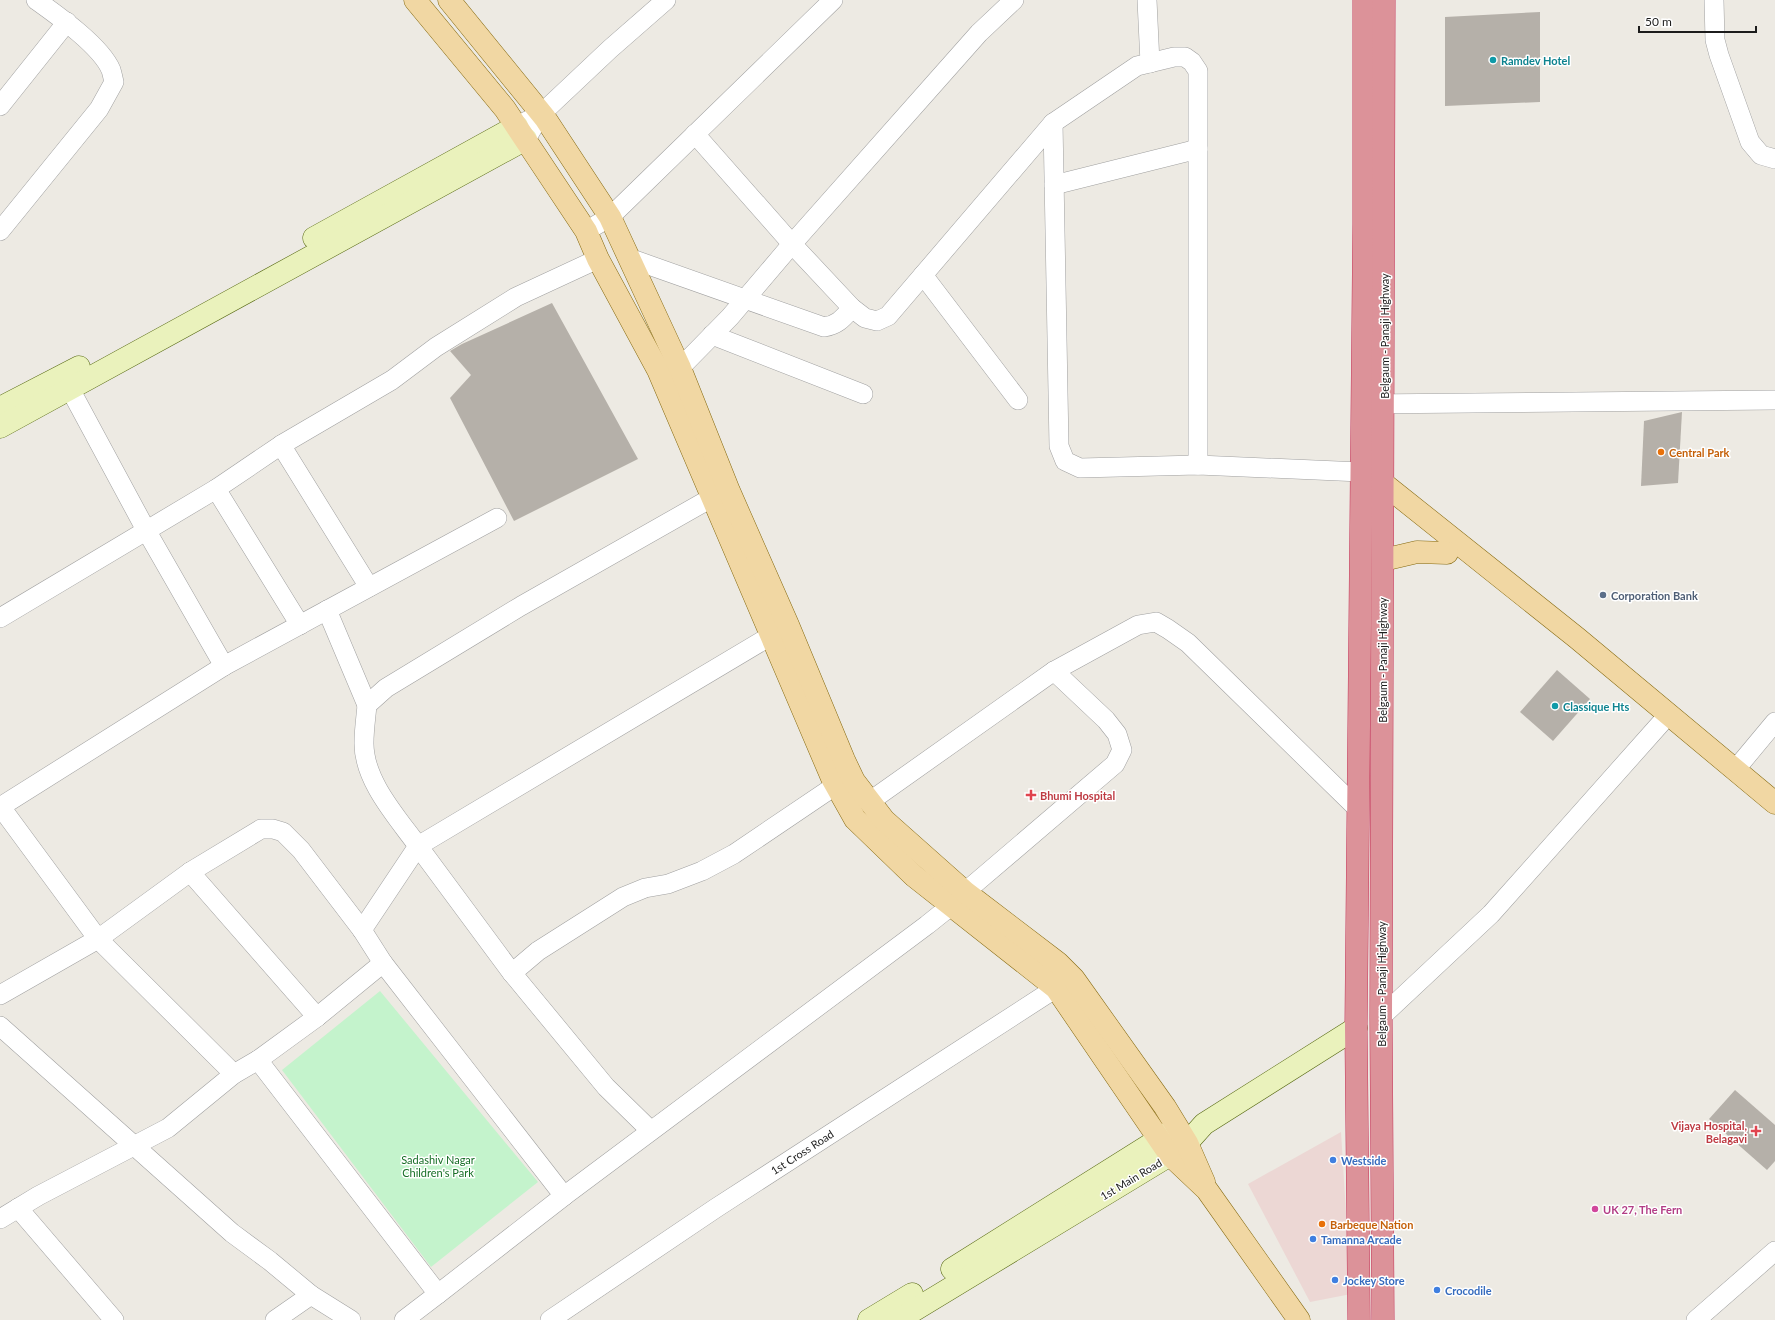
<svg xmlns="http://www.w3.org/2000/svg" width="1775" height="1320" font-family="Lato,sans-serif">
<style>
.commercial{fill:#ecd7d4}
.park{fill:#c4f3cc}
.building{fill:#b5b0a9}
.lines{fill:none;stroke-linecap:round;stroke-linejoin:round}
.street-casing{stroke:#a0a0a0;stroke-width:20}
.secondary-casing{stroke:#556710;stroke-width:23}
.primary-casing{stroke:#85690f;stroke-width:23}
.highway-casing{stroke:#c5365a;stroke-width:23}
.street{stroke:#fff;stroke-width:19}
.secondary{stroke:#eaf2bc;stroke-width:22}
.primary{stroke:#f1d7a3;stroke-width:22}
.highway{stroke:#dc9299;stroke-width:22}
.culture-dot{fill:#0f9aa8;stroke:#fff;stroke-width:1.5}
.food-dot{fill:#e8710a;stroke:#fff;stroke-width:1.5}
.service-dot{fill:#5c6f8a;stroke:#fff;stroke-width:1.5}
.health-dot{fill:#e0444e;stroke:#fff;stroke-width:1.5}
.shop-dot{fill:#3f7fe0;stroke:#fff;stroke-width:1.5}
.hotel-dot{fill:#d1479c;stroke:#fff;stroke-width:1.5}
.labels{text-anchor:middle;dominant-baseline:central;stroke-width:3;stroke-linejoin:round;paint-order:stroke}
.culture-label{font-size:11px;font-weight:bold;fill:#0d838f;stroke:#fff;text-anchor:start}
.street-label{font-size:11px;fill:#1c1c1c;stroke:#fff}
.food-label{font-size:11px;font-weight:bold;fill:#c56008;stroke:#fff;text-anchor:start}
.service-label{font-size:11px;font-weight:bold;fill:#4e5e75;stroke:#fff;text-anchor:start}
.health-label{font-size:11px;font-weight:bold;fill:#be3a42;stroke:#fff;text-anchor:start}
.park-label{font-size:11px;fill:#176e26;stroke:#fff}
.shop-label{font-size:11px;font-weight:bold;fill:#366cbe;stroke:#fff;text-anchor:start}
.hotel-label{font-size:11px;font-weight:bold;fill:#b23c85;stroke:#fff;text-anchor:start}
</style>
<rect width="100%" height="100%" fill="#edeae3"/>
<path class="commercial" d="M 1341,1132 L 1351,1294 L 1310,1302 L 1248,1184 Z"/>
<path class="park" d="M 380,991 L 538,1182 L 431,1267 L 282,1070 Z"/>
<g class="building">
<path d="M 1540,12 L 1540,102 L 1445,106 L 1445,17 Z"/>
<path d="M 552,303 L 638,459 L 514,521 L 450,398 L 471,375 L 450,351 L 462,344 Z"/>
<path d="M 1682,412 L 1678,483 L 1641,486 L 1644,421 Z"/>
<path d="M 1557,670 L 1590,699 L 1553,741 L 1520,712 Z"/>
<path d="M 1735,1090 L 1775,1125 L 1775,1161 L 1767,1170 L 1709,1119 Z"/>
</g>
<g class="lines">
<g class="street-casing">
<g id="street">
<path d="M 1147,0 L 1150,63"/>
<path d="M 1714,0 L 1715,40 L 1719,55 L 1750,142 L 1761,155 L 1775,159"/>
<path d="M 0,106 L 67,22"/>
<path d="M 541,114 L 610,49 L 666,0"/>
<path d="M 1053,123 L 1137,66 L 1174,57 L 1185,57 L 1192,62 L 1198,71 L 1198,465"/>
<path d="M 517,126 L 541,114 L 526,139"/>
<path d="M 695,134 L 792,244 L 852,308 L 865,318 L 877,321 L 888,316 L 1053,123 L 1059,446 L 1065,461 L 1080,468 L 1198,465 L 1361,472"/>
<path d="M 1054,185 L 1198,149"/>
<path d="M 0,231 L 99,109 L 114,82 C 113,78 112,73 111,70 C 101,46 57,15 36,0"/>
<path d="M 586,231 L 610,217 L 833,0"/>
<path d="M 629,258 L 824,327 C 838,325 843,318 852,308"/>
<path d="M 923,275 L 1018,400"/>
<path d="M 712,335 L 863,394"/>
<path d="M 680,368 L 730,317 L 792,244 L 979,33 L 1014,0"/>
<path d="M 70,389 L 146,530 L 224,666"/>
<path d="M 1367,404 L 1775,400"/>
<path d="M 281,445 L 369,587"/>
<path d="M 216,489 L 300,625"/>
<path d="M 327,610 L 367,705"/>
<path d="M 0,618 L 216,489 L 281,445 L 392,380 L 436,347 L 516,297 L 598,259"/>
<path d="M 1735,770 L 1775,722"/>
<path d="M 869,802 L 1054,671 L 1138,625 L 1156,622 L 1168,629 L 1188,643 L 1358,809"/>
<path d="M 0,806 L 98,939 L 234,1074"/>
<path d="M 0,807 L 224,666 L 497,518"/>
<path d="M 190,872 L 317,1017"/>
<path d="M 965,892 L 1115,764 L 1122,750 L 1117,734 L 1106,720 L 1054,671"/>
<path d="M 362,930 L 418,846 C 397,817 363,780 364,742 C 364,730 366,717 367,705 L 386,688 L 521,606 L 713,497"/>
<path d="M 512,973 L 538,951 L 623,897 L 645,888 L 668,884 L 702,871 L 734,854 L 848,777"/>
<path d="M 0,995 L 98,939 L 190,872 L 261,829 L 273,829 L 283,832 L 301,850 L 362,930 L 383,963 L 564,1196 L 927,925 L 952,905"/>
<path d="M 1381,1017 L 1491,914 L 1661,723"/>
<path d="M 0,1026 L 232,1233 L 270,1261 L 311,1295 L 351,1320"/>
<path d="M 258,1060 L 438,1294 L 564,1196"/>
<path d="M 650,1130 L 606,1087 L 512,973 L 418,846 L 772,635"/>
<path d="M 18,1208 L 114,1320"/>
<path d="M 0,1219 L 38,1196 L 168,1128 L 234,1074 L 258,1060 L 317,1017 L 383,963"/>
<path d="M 275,1320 L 311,1295"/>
<path d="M 404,1320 L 438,1294"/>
<path d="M 550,1320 L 716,1208 L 1056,988"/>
<path d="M 1696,1320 L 1775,1251"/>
</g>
</g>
<g class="secondary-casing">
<g id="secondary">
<path d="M 314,238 L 517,126"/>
<path d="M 0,408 L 79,367"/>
<path d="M 0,427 L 526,139"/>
<path d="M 952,1269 L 1175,1129"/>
<path d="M 869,1320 L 912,1294"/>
<path d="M 898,1320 L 1170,1155 L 1187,1143 L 1204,1124 L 1356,1028"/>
</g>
</g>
<g class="primary-casing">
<g id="primary">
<path d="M 415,0 L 505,109 L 586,231 L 598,259 L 658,370 L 832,778 L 855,819 L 914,876 L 1056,988 L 1170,1155 L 1207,1190 L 1299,1320"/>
<path d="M 449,0 L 545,118 L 610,217 L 680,368 L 729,491 L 788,625 L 844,760 L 854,781 L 884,820 L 965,892 L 1058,963 L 1074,979 L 1165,1107 L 1187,1143 L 1204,1182"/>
<path d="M 1368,475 L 1384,484 L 1577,638 L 1775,803"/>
<path d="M 1383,560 L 1417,552 L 1447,553"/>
</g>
</g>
<g class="highway-casing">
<g id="highway">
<path d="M 1359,1320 L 1356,1028 L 1364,224 L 1364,0"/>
<path d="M 1383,1320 L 1381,1017 L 1384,0"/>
</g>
</g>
<use href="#street" class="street"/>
<use href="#secondary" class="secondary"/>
<use href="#primary" class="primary"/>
<use href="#highway" class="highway"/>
</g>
<g class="culture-dot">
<circle cx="1493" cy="60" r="4"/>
<circle cx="1555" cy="706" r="4"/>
</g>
<g class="food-dot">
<circle cx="1661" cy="452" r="4"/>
<circle cx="1322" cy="1224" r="4"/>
</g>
<circle class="service-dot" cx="1603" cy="595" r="4"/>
<g class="health-dot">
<path d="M1029 789h4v4h4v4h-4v4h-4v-4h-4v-4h4z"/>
<path d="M1754 1125h4v4h4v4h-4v4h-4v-4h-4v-4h4z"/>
</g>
<g class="shop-dot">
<circle cx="1333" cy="1160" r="4"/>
<circle cx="1313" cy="1239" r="4"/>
<circle cx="1335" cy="1280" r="4"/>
<circle cx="1437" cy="1290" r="4"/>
</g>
<circle class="hotel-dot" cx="1595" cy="1209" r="4"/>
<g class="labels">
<g class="culture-label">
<text x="1501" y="60">Ramdev Hotel</text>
<text x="1563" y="706">Classique Hts</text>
</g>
<g class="street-label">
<text transform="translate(1384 336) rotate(-90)">Belgaum - Panaji Highway</text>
<text transform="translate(1382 660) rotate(-90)">Belgaum - Panaji Highway</text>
<text transform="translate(1381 984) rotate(-90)">Belgaum - Panaji Highway</text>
<text transform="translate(802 1152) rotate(-33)">1st Cross Road</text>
<text transform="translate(1131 1179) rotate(-31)">1st Main Road</text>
</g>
<g class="food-label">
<text x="1669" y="452">Central Park</text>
<text x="1330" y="1224">Barbeque Nation</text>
</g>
<g class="service-label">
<text x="1611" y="595">Corporation Bank</text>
</g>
<g class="health-label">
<text x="1040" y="795">Bhumi Hospital</text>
<text x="1747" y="1125" text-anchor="end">Vijaya Hospital,<tspan x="1747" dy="13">Belagavi</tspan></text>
</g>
<g class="park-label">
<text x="438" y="1159">Sadashiv Nagar<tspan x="438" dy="13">Children's Park</tspan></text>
</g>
<g class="shop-label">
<text x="1341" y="1160">Westside</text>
<text x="1321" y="1239">Tamanna Arcade</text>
<text x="1343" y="1280">Jockey Store</text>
<text x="1445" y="1290">Crocodile</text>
</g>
<g class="hotel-label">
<text x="1603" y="1209">UK 27, The Fern</text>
</g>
</g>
<path d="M1639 26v6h117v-6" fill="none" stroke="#1c1c1c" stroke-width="2"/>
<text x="1645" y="26" font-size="12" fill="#1c1c1c" stroke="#ffffff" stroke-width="3" paint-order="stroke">50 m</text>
</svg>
